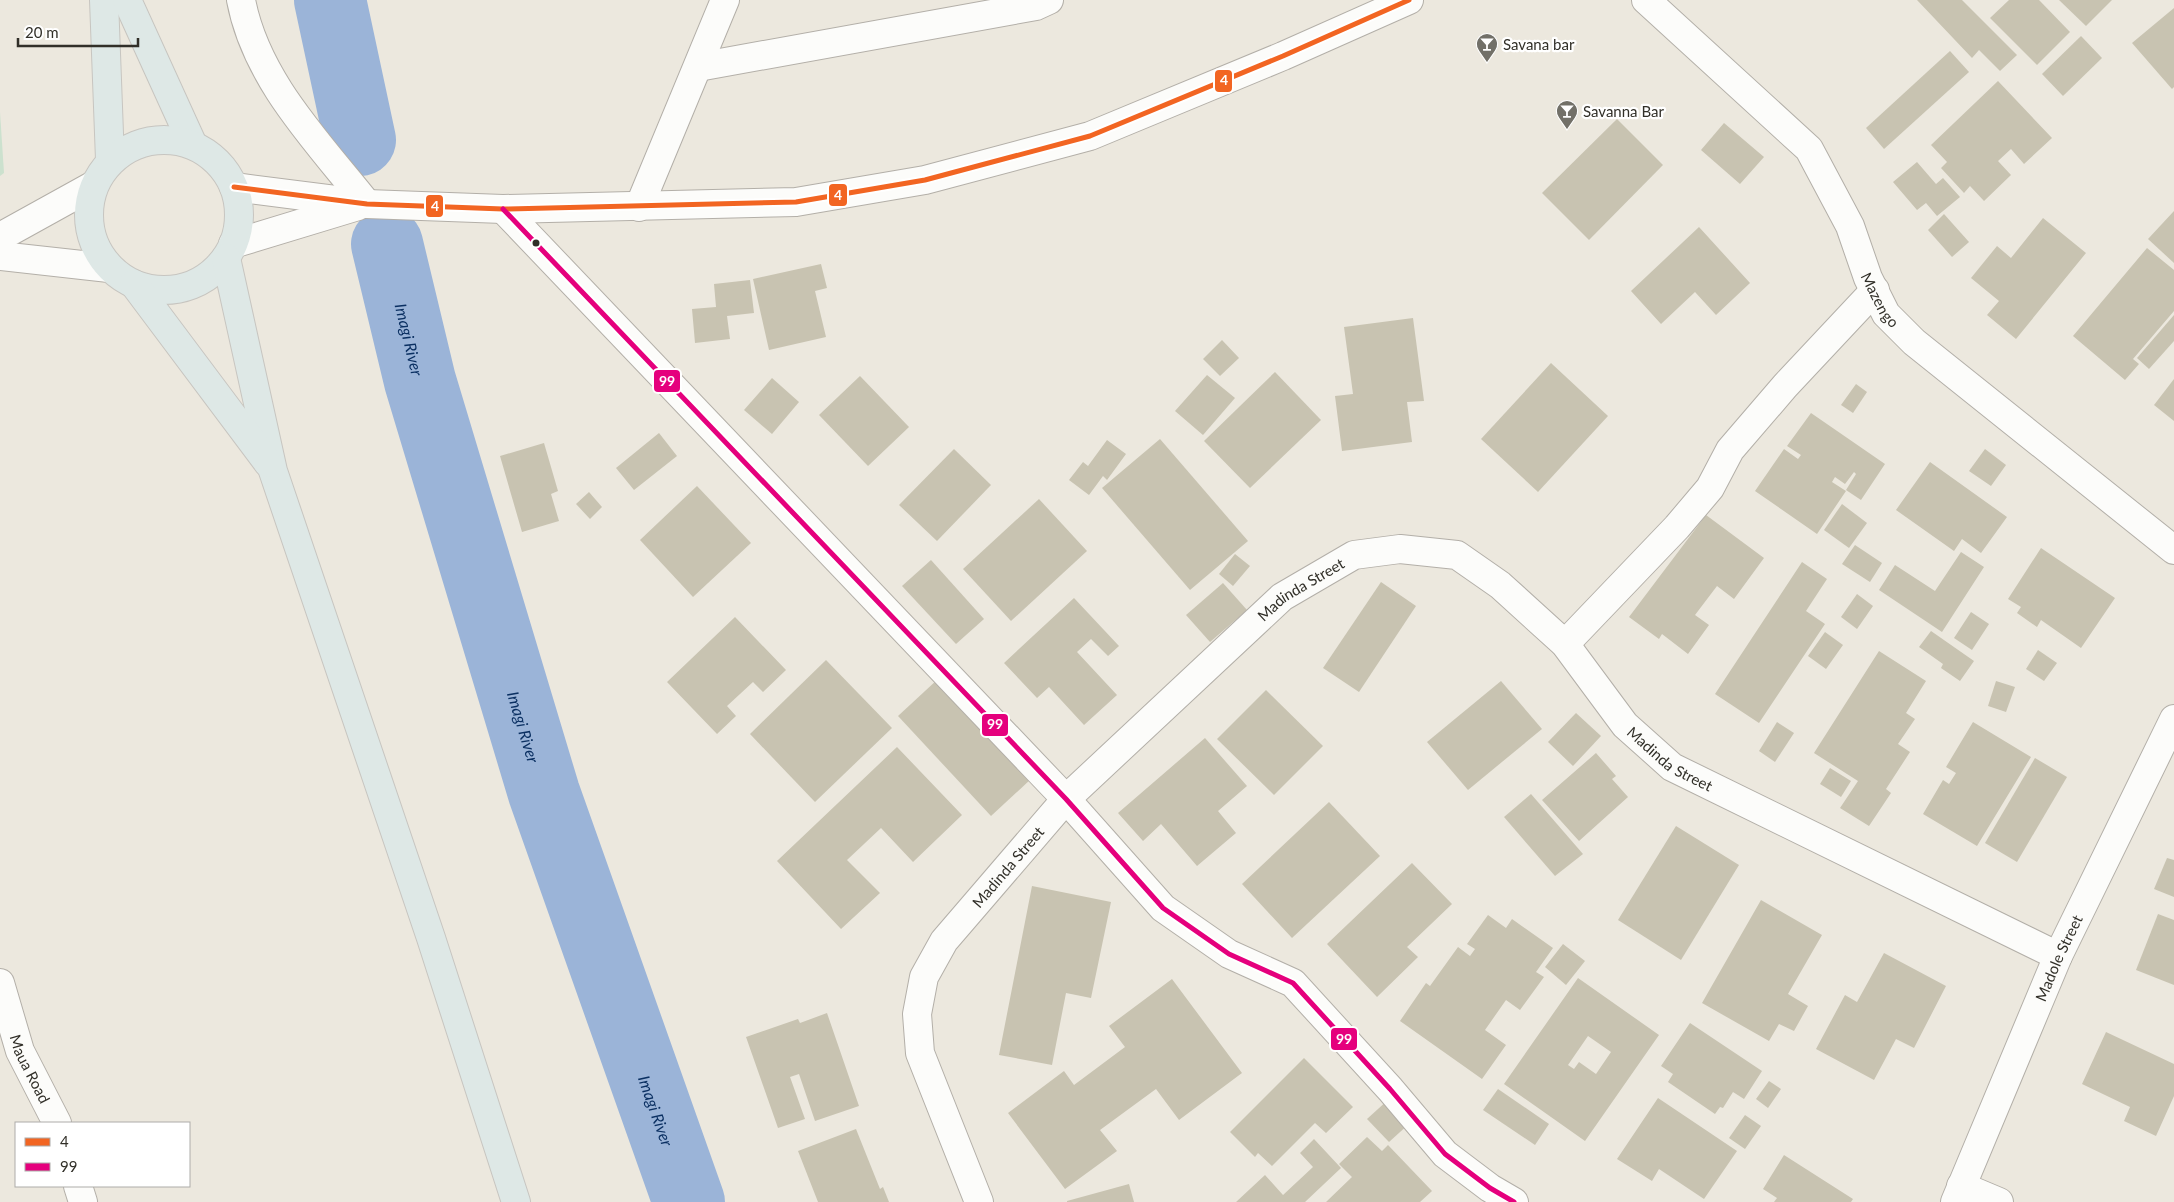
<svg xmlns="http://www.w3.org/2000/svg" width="2174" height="1202" font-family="Lato,sans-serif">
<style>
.green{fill:#cce1ce}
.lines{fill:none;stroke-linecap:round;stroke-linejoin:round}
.river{stroke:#9bb4d8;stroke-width:72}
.building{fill:#c8c3b1;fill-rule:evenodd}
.minor-casing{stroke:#b3afa8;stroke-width:30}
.tertiary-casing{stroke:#b3afa8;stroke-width:30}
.trunk-casing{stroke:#c7c5c0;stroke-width:30}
.minor{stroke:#fcfcfa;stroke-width:28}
.tertiary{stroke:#fcfcfa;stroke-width:28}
.trunk{stroke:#dee8e6;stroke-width:28}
.bus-1-casing{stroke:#fff;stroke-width:9}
.bus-2-casing{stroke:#fff;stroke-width:9}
.bus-1{stroke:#f26522;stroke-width:5}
.bus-2{stroke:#e5007d;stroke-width:5}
.bus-dot{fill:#312f28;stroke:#fff;stroke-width:2}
.labels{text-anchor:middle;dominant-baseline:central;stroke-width:4.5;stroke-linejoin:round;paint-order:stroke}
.poi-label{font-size:15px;fill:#312f28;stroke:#fff;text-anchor:start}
.street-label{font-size:15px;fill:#312f28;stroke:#fff}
.water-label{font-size:16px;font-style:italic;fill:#0b3062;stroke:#fff}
.line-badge{stroke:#fff;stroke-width:2}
.badge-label{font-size:14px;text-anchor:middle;font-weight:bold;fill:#fff}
</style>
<rect width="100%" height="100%" fill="#ece8de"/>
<path class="green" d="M 0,112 L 4,173 L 0,176 Z"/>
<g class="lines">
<g class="river">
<path d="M 330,0 L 360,140"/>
<path id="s1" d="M 387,244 L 420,381 L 544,793 L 689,1202"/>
</g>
</g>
<g class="building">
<path d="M 1917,0 L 1962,0 L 2017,55 L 2000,71 L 1979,50 L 1972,58 Z"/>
<path d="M 2009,0 L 2039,0 L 2070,32 L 2037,65 L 1990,18 Z"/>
<path d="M 2059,0 L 2112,0 L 2086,26 Z"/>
<path d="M 2174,8 L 2174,87 L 2172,89 L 2132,43 Z"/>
<path d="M 2081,36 L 2102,58 L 2063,96 L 2042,74 Z"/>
<path d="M 1950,51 L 1969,72 L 1884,149 L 1866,128 Z"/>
<path d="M 1998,81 L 2052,138 L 2024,164 L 2011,149 L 1998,161 L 2011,175 L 1984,201 L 1970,186 L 1964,193 L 1941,168 L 1947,162 L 1931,145 Z"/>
<path d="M 1617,119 L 1663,165 L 1589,240 L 1542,193 Z"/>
<path d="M 1724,123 L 1764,157 L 1740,184 L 1701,150 Z"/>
<path d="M 1917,162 L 1936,184 L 1943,178 L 1960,197 L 1937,216 L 1926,203 L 1917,210 L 1893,182 Z"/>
<path d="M 2174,211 L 2174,263 L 2148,239 Z"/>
<path d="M 1944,214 L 1969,242 L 1952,257 L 1928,230 Z"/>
<path d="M 2043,218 L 2086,253 L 2016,339 L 1987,315 L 1999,301 L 1971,278 L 1997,246 L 2011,258 Z"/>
<path d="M 1699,227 L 1750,283 L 1716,315 L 1695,292 L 1661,324 L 1631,291 Z"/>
<path d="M 2147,248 L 2174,270 L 2174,311 L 2133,359 L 2139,364 L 2125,380 L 2073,336 Z"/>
<path d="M 821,264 L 827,288 L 815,291 L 826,337 L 769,350 L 753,279 Z"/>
<path d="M 750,280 L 754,313 L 727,316 L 730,339 L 695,343 L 692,309 L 716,307 L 714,284 Z"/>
<path d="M 2174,315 L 2174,341 L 2149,369 L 2137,358 Z"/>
<path d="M 1413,318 L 1424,401 L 1407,402 L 1412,442 L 1342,451 L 1335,396 L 1353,394 L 1344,327 Z"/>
<path d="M 1222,340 L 1239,358 L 1220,376 L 1203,359 Z"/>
<path d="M 1551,363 L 1608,416 L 1538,492 L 1481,439 Z"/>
<path d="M 1275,372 L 1321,420 L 1250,488 L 1204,441 Z"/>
<path d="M 1207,375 L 1235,398 L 1203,435 L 1175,411 Z"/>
<path d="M 860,376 L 909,427 L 868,466 L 819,415 Z"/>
<path d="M 772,378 L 799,402 L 772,434 L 744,410 Z"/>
<path d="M 2174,379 L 2174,421 L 2154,405 Z"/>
<path d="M 1856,384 L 1867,392 L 1853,413 L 1841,405 Z"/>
<path d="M 1811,413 L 1885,464 L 1861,500 L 1846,490 L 1856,474 L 1854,472 L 1845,484 L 1835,477 L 1832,482 L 1846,491 L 1817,534 L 1755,491 L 1784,449 L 1798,459 L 1801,455 L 1787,446 Z"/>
<path d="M 659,433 L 677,456 L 634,490 L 616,468 Z"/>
<path d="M 1160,439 L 1248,541 L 1190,590 L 1102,488 Z"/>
<path d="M 1107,440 L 1126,454 L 1107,480 L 1103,476 L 1089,495 L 1069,480 L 1083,462 L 1088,466 Z"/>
<path d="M 544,443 L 558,491 L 551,494 L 559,521 L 522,532 L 500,456 Z"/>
<path d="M 954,449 L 991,485 L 937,541 L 899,505 Z"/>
<path d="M 1985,449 L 2006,465 L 1991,486 L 1969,471 Z"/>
<path d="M 1930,462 L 2007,517 L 1981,553 L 1962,539 L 1954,551 L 1896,510 Z"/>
<path d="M 697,486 L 751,543 L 693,597 L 640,540 Z"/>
<path d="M 589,492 L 602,507 L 590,519 L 576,504 Z"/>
<path d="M 1039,499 L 1087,551 L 1011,621 L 963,569 Z"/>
<path d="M 1842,504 L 1867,523 L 1849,548 L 1824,530 Z"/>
<path d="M 1706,515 L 1764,558 L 1734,599 L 1717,586 L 1695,615 L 1709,625 L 1688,654 L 1662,634 L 1659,639 L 1629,617 Z"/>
<path d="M 1855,545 L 1882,563 L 1870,582 L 1842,564 Z"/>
<path d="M 2041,548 L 2115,598 L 2081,648 L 2041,620 L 2037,627 L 2017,613 L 2021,607 L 2008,599 Z"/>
<path d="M 1961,552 L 1984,567 L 1942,632 L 1879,590 L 1895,565 L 1935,591 Z"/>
<path d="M 1235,554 L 1250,566 L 1233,586 L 1219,574 Z"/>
<path d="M 931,560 L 984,619 L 956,644 L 902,586 Z"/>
<path d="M 1802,562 L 1827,579 L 1806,611 L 1825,624 L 1759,723 L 1715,694 Z"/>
<path d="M 1381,582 L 1416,606 L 1359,692 L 1323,668 Z"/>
<path d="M 1223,583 L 1247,610 L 1210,642 L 1186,615 Z"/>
<path d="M 1857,594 L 1873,606 L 1857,629 L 1841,617 Z"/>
<path d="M 1074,598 L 1119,646 L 1108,656 L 1091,639 L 1077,652 L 1117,695 L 1084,725 L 1049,687 L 1037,698 L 1004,663 Z"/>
<path d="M 1971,612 L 1989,624 L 1972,650 L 1954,638 Z"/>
<path d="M 735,617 L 786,670 L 763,692 L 753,682 L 727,706 L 736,716 L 717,734 L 667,682 Z"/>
<path d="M 1931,631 L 1974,661 L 1960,681 L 1941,668 L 1943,664 L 1919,647 Z"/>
<path d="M 1825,632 L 1843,645 L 1826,669 L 1808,656 Z"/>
<path d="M 2038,650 L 2057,663 L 2044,681 L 2026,669 Z"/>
<path d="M 1879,651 L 1926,681 L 1906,713 L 1915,719 L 1898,744 L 1910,752 L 1886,789 L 1891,793 L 1869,826 L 1840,808 L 1858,781 L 1814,753 Z"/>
<path d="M 826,660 L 892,728 L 815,802 L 750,734 Z"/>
<path d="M 938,679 L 1031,779 L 991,816 L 898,716 Z"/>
<path d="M 1501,681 L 1542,729 L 1468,790 L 1427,742 Z"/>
<path d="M 1996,681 L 2015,687 L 2006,712 L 1988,706 Z"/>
<path d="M 1266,690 L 1323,746 L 1274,795 L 1217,739 Z"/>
<path d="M 1576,713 L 1601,736 L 1573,766 L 1548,742 Z"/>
<path d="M 1777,722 L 1794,733 L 1775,762 L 1759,751 Z"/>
<path d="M 1973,722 L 2031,757 L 1977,846 L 1923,814 L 1943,780 L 1949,784 L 1956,773 L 1946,767 Z"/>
<path d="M 1205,738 L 1247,786 L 1218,811 L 1236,833 L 1197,866 L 1161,824 L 1143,841 L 1118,813 Z"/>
<path d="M 897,747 L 962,815 L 913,862 L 881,828 L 847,860 L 880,893 L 841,929 L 777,861 Z"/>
<path d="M 1596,753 L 1616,776 L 1612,779 L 1628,797 L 1579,841 L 1542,800 Z"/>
<path d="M 2035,758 L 2067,777 L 2017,862 L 1985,843 Z"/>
<path d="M 1830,768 L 1851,781 L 1841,797 L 1820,784 Z"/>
<path d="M 1531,794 L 1583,854 L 1555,876 L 1504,817 Z"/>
<path d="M 1329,802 L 1380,856 L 1292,938 L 1242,884 Z"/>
<path d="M 1676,826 L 1739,865 L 1681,960 L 1618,920 Z"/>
<path d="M 2167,858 L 2174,860 L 2174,897 L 2154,889 Z"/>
<path d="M 1412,863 L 1452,904 L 1407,947 L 1418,957 L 1377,997 L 1327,944 Z"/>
<path d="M 1032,886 L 1111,902 L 1091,998 L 1066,993 L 1052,1065 L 999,1055 Z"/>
<path d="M 1761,900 L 1822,935 L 1788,994 L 1808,1006 L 1794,1031 L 1779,1024 L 1769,1041 L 1702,1003 Z"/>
<path d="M 2158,914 L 2174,920 L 2174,985 L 2136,970 Z"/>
<path d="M 1488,915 L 1506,928 L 1512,919 L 1553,948 L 1536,972 L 1544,977 L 1520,1010 L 1506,1000 L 1485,1030 L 1506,1045 L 1482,1079 L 1400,1021 L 1426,983 L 1430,986 L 1458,947 L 1470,956 L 1475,949 L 1467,944 Z"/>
<path d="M 1563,944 L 1585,961 L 1566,985 L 1545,967 Z"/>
<path d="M 1884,953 L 1946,986 L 1914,1048 L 1896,1039 L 1874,1080 L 1816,1049 L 1845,995 L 1857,1002 Z"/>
<path d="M 1578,978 L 1659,1035 L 1585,1141 L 1504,1084 ZM 1588,1036 L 1611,1052 L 1596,1074 L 1579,1062 L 1574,1069 L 1568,1065 Z"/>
<path d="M 1172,979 L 1242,1073 L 1179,1120 L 1156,1089 L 1100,1130 L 1117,1151 L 1065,1189 L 1008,1113 L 1064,1071 L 1074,1085 L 1125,1047 L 1109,1026 Z"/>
<path d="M 827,1013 L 859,1106 L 815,1121 L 799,1074 L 790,1077 L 805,1119 L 778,1128 L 746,1037 L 798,1019 L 800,1023 Z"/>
<path d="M 1690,1023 L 1762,1071 L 1744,1099 L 1733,1092 L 1723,1108 L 1720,1107 L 1715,1114 L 1668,1082 L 1673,1074 L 1661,1066 Z"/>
<path d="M 2106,1032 L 2174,1064 L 2174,1096 L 2156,1136 L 2124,1121 L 2130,1107 L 2082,1084 Z"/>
<path d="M 1304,1058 L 1353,1107 L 1326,1133 L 1315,1123 L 1272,1166 L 1258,1153 L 1255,1157 L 1230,1132 Z"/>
<path d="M 1769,1081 L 1781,1089 L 1768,1108 L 1756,1099 Z"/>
<path d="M 1498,1089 L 1549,1124 L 1535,1145 L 1483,1110 Z"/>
<path d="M 1658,1098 L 1737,1151 L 1704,1199 L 1659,1169 L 1652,1181 L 1617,1159 Z"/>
<path d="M 1389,1099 L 1410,1123 L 1389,1142 L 1367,1119 Z"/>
<path d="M 1745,1115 L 1761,1126 L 1745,1149 L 1729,1138 Z"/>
<path d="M 856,1129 L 880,1189 L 883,1187 L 889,1202 L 818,1202 L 798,1151 Z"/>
<path d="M 1367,1137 L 1382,1151 L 1388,1145 L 1432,1191 L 1420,1202 L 1326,1202 L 1352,1177 L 1339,1164 Z"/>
<path d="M 1314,1139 L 1341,1168 L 1305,1202 L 1236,1202 L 1265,1175 L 1283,1195 L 1313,1167 L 1300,1153 Z"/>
<path d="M 1784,1155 L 1853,1199 L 1851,1202 L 1774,1202 L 1777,1198 L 1763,1189 Z"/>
<path d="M 1129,1184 L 1134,1202 L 1067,1202 L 1067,1201 Z"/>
</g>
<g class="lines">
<g class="minor-casing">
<g id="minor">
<path d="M 241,0 C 256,80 318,142 367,204"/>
<path id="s2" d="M 1646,0 L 1809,149 L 1850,226 L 1868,278 L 1886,314 L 1914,342 L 2174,550"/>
<path d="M 698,67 L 1036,6 L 1049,0"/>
<path d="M 639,207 L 725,0"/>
<path d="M 503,209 L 1066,799 L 1163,908 L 1229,954 L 1293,983 L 1390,1089 L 1445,1154 L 1490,1188 L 1514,1202"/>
<path d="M 1565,644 L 1677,527 L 1710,488 L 1730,450 L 1785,386 L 1875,290"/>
<path id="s3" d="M 0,983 L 20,1051 L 57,1123"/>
<path d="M 78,1186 L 83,1202"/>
<path d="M 1961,1186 L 1999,1202"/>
<path id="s4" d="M 979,1202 L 920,1053 L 917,1014 L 924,977 L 944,941 L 1066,799 L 1282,597 L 1354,555 L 1400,549 L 1457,555 L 1500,585 L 1565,644 L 1625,725 L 1672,767 L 2058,956"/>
<path id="s5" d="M 1955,1202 L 2058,956 L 2174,719"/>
</g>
</g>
<g class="tertiary-casing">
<g id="tertiary">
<path d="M 234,187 L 367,204 L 503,209 L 796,202 L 925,180 L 1090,136 L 1283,56 L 1409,0"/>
<path d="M 0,237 L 94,185"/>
<path d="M 233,244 L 358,206"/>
<path d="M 0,256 L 109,268"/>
</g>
</g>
<g class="trunk-casing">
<g id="trunk">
<path d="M 104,0 L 110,160"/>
<path d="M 127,0 L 193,145"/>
<circle cx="164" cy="215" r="75"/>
<path d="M 226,258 L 273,471 L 431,938 L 516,1202"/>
<path d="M 134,284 L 268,463"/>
</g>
</g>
<use href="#minor" class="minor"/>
<use href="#tertiary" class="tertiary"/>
<use href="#trunk" class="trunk"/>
<g class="bus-1-casing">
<path id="bus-1" d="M 234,187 L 367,204 L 503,209 L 796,202 L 925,180 L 1090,136 L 1283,56 L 1409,0"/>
</g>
<g class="bus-2-casing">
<path id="bus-2" d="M 503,209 L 1066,799 L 1163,908 L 1229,954 L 1293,983 L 1390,1089 L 1445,1154 L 1490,1188 L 1514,1202"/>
</g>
<use href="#bus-1" class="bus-1"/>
<use href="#bus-2" class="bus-2"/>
</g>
<defs>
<g id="bar-pin" transform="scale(1.125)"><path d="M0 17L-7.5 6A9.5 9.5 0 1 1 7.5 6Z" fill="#727068" stroke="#fff"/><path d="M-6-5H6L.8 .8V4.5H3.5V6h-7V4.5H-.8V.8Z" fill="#fff"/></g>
</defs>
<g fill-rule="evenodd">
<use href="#bar-pin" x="1487" y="44"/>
<use href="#bar-pin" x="1567" y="111"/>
</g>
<circle class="bus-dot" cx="536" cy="243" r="4.5"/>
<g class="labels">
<g class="poi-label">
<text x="1503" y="44">Savana bar</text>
<text x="1583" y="111">Savanna Bar</text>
</g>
<g class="street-label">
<text stroke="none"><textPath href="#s2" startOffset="388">Mazengo</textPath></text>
<text stroke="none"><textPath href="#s4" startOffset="781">Madinda Street</textPath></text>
<text stroke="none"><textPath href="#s4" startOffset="1246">Madinda Street</textPath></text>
<text stroke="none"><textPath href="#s4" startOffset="376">Madinda Street</textPath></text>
<text stroke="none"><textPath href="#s5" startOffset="265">Madole Street</textPath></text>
<text stroke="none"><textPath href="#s3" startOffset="91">Maua Road</textPath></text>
</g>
<g class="water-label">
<text stroke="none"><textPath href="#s1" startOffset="98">Imagi River</textPath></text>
<text stroke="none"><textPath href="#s1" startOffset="502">Imagi River</textPath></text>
<text stroke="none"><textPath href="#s1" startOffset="908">Imagi River</textPath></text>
</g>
</g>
<g class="line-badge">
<rect x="1214" y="69" width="19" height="24" rx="5" fill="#f26522"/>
<rect x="828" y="183" width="20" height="24" rx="5" fill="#f26522"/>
<rect x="425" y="194" width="19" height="24" rx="5" fill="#f26522"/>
<rect x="653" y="369" width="28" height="24" rx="5" fill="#e5007d"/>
<rect x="981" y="713" width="28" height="24" rx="5" fill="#e5007d"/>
<rect x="1330" y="1027" width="28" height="24" rx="5" fill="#e5007d"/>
</g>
<g class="badge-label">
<text x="1224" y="85">4</text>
<text x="838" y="200">4</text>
<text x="435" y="211">4</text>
<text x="667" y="386">99</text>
<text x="995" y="729">99</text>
<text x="1344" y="1044">99</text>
</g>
<rect x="15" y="1122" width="175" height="65" fill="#ffffff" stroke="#adaca9"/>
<rect x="25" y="1138" width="25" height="8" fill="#f26522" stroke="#adaca9"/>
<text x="60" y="1147" font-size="15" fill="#312f28">4</text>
<rect x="25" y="1163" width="25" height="8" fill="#e5007d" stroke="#adaca9"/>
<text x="60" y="1172" font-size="15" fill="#312f28">99</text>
<path d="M18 38v8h120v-8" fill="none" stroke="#312f28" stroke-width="2.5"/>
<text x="25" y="38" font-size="15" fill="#312f28" stroke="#ffffff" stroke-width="4" paint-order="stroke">20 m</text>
</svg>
